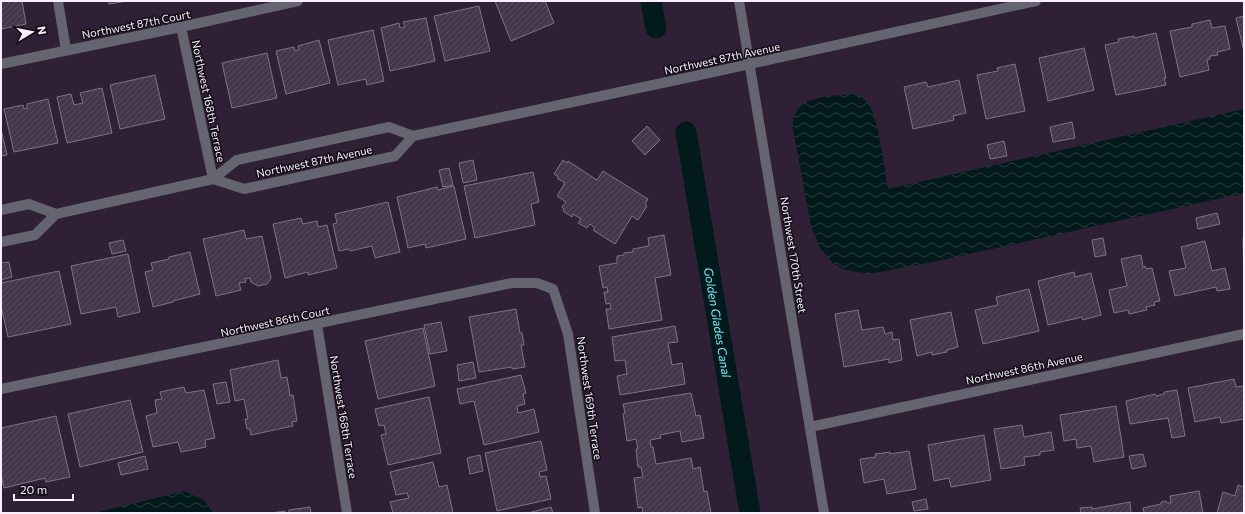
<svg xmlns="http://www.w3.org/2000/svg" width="1245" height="514" font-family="Commissioner,sans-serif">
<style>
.water{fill:url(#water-waves)}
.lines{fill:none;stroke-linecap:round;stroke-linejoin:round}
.canal{stroke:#031a1d;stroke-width:21}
.building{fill:url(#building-hatch);stroke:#817089}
.minor{stroke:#656571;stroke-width:10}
.labels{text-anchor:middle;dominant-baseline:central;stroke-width:3;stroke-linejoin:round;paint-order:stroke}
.street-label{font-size:11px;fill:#f9effe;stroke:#130d17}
.water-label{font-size:12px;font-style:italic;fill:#7aedfb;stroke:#130d17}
</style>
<defs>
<pattern id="water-waves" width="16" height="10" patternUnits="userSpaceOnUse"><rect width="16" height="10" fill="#031a1d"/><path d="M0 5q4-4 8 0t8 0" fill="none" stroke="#283c3f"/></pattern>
<pattern id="building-hatch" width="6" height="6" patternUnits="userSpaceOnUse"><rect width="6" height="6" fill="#45364d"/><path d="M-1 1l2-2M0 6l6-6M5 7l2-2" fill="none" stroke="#574a5f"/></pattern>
</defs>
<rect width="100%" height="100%" fill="#2f2036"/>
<g class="water">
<path d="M 853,94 C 856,95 859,95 862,97 C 880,110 883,167 888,189 L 1244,109 L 1244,193 L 938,261 L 869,274 L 842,269 L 832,262 L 820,248 L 811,226 L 794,134 C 793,130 792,126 793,122 C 795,95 834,96 853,94 Z"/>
<path d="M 185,491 L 205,501 L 213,513 L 94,513 Z"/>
</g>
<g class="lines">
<g class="canal">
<path d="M 651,1 L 656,28"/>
<path id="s1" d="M 686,132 L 750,513"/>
</g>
</g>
<g class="building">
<path d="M 1,1 L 22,1 L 26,24 L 1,29 Z"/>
<path d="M 108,1 L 127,1 L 109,4 Z"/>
<path d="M 495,1 L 545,1 L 554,23 L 511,41 Z"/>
<path d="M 479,6 L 490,51 L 445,61 L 434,16 Z"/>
<path d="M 1244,16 L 1244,52 L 1236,18 Z"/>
<path d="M 426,18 L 435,61 L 390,71 L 381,28 L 399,23 L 400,28 L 405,27 L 403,22 Z"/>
<path d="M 1210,20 L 1212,28 L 1225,26 L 1230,49 L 1217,52 L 1218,55 L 1210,56 L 1210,59 L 1207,60 L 1209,70 L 1180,77 L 1170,31 L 1192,27 L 1192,24 Z"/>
<path d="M 373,30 L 384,81 L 367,85 L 366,79 L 338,85 L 328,40 Z"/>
<path d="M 1156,33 L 1166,78 L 1164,78 L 1166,85 L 1116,95 L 1105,45 L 1119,42 L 1118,39 L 1134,36 L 1134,38 Z"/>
<path d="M 319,40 L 330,83 L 286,94 L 276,51 L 294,47 L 295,51 L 299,50 L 298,46 Z"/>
<path d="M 1084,48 L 1094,90 L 1048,101 L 1039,58 Z"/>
<path d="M 267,53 L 277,98 L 232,108 L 222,63 Z"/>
<path d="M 1015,64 L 1025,111 L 986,119 L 977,75 L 998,71 L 997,68 Z"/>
<path d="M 155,75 L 165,119 L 120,129 L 110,85 Z"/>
<path d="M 959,80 L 966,113 L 953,116 L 954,120 L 913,129 L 904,87 L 926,82 L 928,87 Z"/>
<path d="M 102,88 L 112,133 L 67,143 L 57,97 L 71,94 L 74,105 L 83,103 L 80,93 Z"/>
<path d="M 48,99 L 58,143 L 14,152 L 4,109 L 23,105 L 24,109 L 27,108 L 27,104 Z"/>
<path d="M 1072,122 L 1075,138 L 1053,142 L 1050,127 Z"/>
<path d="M 647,126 L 660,140 L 645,155 L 632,141 Z"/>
<path d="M 1,129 L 7,155 L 1,156 Z"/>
<path d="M 1004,141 L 1007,156 L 990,159 L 987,145 Z"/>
<path d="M 473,160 L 477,180 L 463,183 L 459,163 Z"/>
<path d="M 563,160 L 567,163 L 568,161 L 597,180 L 603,171 L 648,199 L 645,204 L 647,206 L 638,220 L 632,216 L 615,244 L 593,230 L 595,228 L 590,224 L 587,228 L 578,223 L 581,219 L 573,214 L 572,217 L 563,211 L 564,209 L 562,207 L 566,202 L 557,196 L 565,183 L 557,178 L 558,176 L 554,174 Z"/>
<path d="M 449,168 L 453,185 L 443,187 L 439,170 Z"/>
<path d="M 533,172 L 539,202 L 531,204 L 535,225 L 475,238 L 464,186 Z"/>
<path d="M 454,186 L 466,239 L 426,248 L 425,244 L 408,248 L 397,197 L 437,187 L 438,190 Z"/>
<path d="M 388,202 L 400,252 L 375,258 L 372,246 L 350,251 L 349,249 L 339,251 L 333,224 L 337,223 L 335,214 Z"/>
<path d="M 1217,213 L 1220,224 L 1198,229 L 1196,218 Z"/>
<path d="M 301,218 L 303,224 L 317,221 L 318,227 L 327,225 L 337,268 L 308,275 L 308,272 L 285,278 L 273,224 Z"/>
<path d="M 244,230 L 246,239 L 262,236 L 271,278 L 267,284 L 258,286 L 251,282 L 250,278 L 245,279 L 246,282 L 239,283 L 241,290 L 216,296 L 203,239 Z"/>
<path d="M 664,235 L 671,275 L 655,278 L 662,320 L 609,329 L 606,309 L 611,309 L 610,303 L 606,304 L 604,292 L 608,292 L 607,287 L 603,288 L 599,266 L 617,263 L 617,256 L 624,255 L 624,253 L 633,252 L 633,249 L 649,246 L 648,238 Z"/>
<path d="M 1103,238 L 1106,255 L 1095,257 L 1092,240 Z"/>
<path d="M 1243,238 L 1244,238 L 1244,281 Z"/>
<path d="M 123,240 L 126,251 L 112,254 L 109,243 Z"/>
<path d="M 1205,241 L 1212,271 L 1225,268 L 1230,289 L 1217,291 L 1216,287 L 1175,296 L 1169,271 L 1186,268 L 1181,247 Z"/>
<path d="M 190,252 L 200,294 L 173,301 L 173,302 L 153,307 L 145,272 L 153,270 L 151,263 L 169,259 L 169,257 Z"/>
<path d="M 128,254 L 140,312 L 118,317 L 116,307 L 81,314 L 71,266 Z"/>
<path d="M 1141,255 L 1143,267 L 1145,266 L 1146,269 L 1152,268 L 1160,301 L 1154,302 L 1155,305 L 1146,307 L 1147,310 L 1129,314 L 1128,310 L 1114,313 L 1109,290 L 1127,286 L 1121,259 Z"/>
<path d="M 9,262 L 12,277 L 1,280 L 1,263 Z"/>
<path d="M 59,271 L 71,324 L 8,337 L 1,306 L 1,283 Z"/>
<path d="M 1074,272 L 1075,277 L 1091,273 L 1101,315 L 1083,320 L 1082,317 L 1048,325 L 1038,281 Z"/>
<path d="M 1029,289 L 1039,331 L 983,344 L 975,310 L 998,305 L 996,297 Z"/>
<path d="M 516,309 L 520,333 L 522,333 L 524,345 L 521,345 L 525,367 L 512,369 L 512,367 L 479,372 L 469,317 Z"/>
<path d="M 858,310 L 862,330 L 883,327 L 885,334 L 892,332 L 893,340 L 899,339 L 902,360 L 889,363 L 889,359 L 844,367 L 835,314 Z"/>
<path d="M 951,312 L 958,347 L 947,350 L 947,352 L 932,355 L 932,352 L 917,356 L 910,320 Z"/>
<path d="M 441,322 L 447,351 L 430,354 L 424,325 Z"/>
<path d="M 675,326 L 678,342 L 668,343 L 672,365 L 682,363 L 685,384 L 620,395 L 617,376 L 627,374 L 625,360 L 615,361 L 612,337 Z"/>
<path d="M 423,328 L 435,386 L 378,399 L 365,341 Z"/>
<path d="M 278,360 L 281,378 L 287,377 L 290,396 L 293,395 L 297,421 L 292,422 L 293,426 L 251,435 L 250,429 L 247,429 L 245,419 L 248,419 L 244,399 L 235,401 L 230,370 Z"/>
<path d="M 473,362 L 476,378 L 459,381 L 457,365 Z"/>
<path d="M 521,375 L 526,393 L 523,394 L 525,404 L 517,406 L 518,413 L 534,409 L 539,432 L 484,445 L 474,401 L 460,404 L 457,389 Z"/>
<path d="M 1234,379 L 1236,387 L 1244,386 L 1244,419 L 1221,423 L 1220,417 L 1195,422 L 1188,388 Z"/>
<path d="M 226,382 L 230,402 L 217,404 L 213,384 Z"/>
<path d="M 184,387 L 186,393 L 204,390 L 215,438 L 205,440 L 206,447 L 181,452 L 178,442 L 153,447 L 146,416 L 157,413 L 155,400 L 162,399 L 160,392 Z"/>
<path d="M 1177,390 L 1185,436 L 1172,438 L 1168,418 L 1130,424 L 1126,401 L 1155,394 L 1156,396 L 1164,394 L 1164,392 Z"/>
<path d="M 691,393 L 696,416 L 700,415 L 704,438 L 682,442 L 680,431 L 660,435 L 661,438 L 650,440 L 651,447 L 653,447 L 656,464 L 691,458 L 693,469 L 700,467 L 704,492 L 707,491 L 711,513 L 643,513 L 642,507 L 638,508 L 634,478 L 643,477 L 641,467 L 638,467 L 636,449 L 638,449 L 636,439 L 627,441 L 623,414 L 625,413 L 623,404 Z"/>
<path d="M 429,397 L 441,453 L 388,465 L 381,435 L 386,434 L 384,425 L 379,426 L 375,409 Z"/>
<path d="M 130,400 L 143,452 L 80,467 L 68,414 Z"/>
<path d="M 1116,406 L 1124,457 L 1094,462 L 1091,446 L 1077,448 L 1076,439 L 1064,441 L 1060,415 Z"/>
<path d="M 56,416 L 70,477 L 46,482 L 45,478 L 4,488 L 1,474 L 1,428 Z"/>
<path d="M 1022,425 L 1024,437 L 1051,432 L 1054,450 L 1040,452 L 1040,455 L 1024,457 L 1025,465 L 1001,469 L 994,429 Z"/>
<path d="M 984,435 L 991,480 L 951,487 L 949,478 L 934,481 L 928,445 Z"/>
<path d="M 541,441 L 547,470 L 539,472 L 540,477 L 546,476 L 551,499 L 497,511 L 485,453 Z"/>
<path d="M 909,451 L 916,489 L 887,494 L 884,479 L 864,483 L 860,459 L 876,457 L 875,454 L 883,453 L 890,452 L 890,454 Z"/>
<path d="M 1143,454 L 1146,466 L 1132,469 L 1129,456 Z"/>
<path d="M 480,455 L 483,471 L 470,474 L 467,458 Z"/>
<path d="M 145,456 L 148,469 L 121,475 L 118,463 Z"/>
<path d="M 433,462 L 439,487 L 447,485 L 453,513 L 393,513 L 390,502 L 409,498 L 407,493 L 396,495 L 390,472 Z"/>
<path d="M 1238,485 L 1244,487 L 1244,513 L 1217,513 L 1223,492 L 1235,496 Z"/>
<path d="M 1199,491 L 1203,513 L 1144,513 L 1143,508 L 1161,504 L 1161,502 L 1166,501 L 1167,503 L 1171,503 L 1170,496 Z"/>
<path d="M 926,499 L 928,509 L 914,511 L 912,502 Z"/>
<path d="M 1130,502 L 1131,513 L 1081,513 L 1080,508 L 1092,507 L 1092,509 Z"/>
<path d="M 310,507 L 311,513 L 289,513 L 289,510 Z"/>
<path d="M 551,507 L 553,513 L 528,513 Z"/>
<path d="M 285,511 L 285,513 L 271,513 Z"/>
</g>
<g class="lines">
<g class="minor">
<path d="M 58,1 L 66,50"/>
<path d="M 739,1 L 824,513"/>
<path d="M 181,27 L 213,179"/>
<path d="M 1,64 L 181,27 L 298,1"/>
<path d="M 213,179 L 244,189 L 395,156 L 413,136"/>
<path d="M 1,210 L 29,204 L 56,214 L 213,179 L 237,160 L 389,127 L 413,136 L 709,73 L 1036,1"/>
<path d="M 1,242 L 35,235 L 56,214"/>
<path d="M 317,324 L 347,513"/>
<path d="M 1,389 L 512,283 L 537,283 L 553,289 L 568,334 L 595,513"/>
<path d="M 810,427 L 1244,334"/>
</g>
</g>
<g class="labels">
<g class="street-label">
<text transform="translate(136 24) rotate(-11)">Northwest 87th Court</text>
<text transform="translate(722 58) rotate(-12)">Northwest 87th Avenue</text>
<text transform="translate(209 101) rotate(78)">Northwest 168th Terrace</text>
<text transform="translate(314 161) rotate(-12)">Northwest 87th Avenue</text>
<text transform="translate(794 255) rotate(81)">Northwest 170th Street</text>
<text transform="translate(275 321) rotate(-12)">Northwest 86th Court</text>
<text transform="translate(1024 368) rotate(-12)">Northwest 86th Avenue</text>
<text transform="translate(590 398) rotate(82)">Northwest 169th Terrace</text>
<text transform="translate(344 417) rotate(81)">Northwest 168th Terrace</text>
</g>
<g class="water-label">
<text stroke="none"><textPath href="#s1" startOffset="193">Golden Glades Canal</textPath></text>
</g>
</g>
<rect width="1245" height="514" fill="none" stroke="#f9effe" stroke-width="4"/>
<g transform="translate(32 32) rotate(80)" stroke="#130d17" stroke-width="3" paint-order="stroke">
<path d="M0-3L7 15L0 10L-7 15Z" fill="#f9effe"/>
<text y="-6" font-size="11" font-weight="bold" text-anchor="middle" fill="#f9effe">N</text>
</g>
<path d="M14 494v6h59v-6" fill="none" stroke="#f9effe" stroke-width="2"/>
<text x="20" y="494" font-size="12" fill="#f9effe" stroke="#130d17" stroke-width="3" paint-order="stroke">20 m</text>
</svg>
